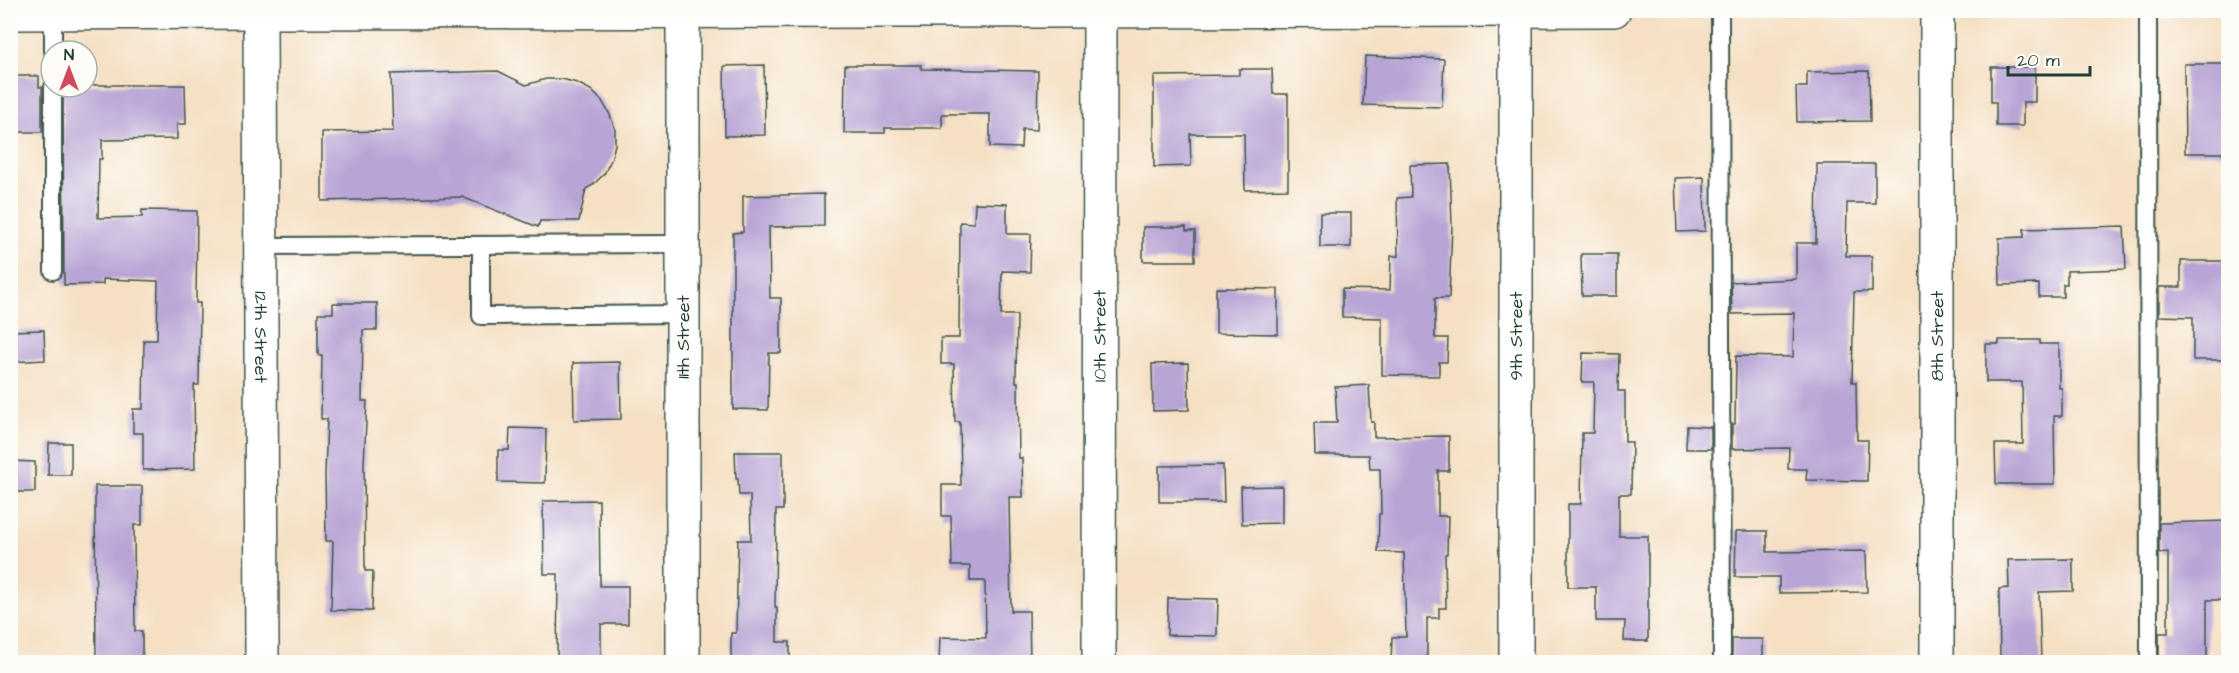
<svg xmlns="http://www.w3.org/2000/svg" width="2239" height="673" font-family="'Architects Daughter',sans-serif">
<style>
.building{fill:#b8a4d5}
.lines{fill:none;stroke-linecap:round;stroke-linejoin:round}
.service-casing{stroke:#3f554a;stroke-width:20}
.minor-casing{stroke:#3f554a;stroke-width:36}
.tertiary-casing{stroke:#3f554a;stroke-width:36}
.secondary-casing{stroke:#3f554a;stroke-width:36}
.service{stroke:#fff;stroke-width:16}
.minor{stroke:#fff;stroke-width:33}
.tertiary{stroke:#fff;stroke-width:33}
.secondary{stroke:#fff;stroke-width:33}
.labels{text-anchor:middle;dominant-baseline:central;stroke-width:4.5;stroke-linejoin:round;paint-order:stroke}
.street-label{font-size:18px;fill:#1f3d34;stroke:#fdfcf7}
</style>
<rect width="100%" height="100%" fill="#fdfcf7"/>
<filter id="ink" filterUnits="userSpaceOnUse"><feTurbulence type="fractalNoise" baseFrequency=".0167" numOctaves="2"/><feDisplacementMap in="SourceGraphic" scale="12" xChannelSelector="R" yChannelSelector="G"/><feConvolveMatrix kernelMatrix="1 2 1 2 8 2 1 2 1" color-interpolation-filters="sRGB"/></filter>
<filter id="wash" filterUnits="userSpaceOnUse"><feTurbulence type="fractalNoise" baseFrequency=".008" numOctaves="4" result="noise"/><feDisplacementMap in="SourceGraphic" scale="24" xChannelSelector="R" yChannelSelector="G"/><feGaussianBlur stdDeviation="1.35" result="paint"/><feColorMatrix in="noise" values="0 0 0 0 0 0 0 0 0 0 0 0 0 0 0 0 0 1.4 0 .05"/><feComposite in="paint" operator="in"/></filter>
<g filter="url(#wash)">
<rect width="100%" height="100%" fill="#f5e0c4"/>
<g id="blocks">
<g class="building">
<path d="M 1365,56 L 1444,59 L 1442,107 L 1363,105 Z"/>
<path d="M 2184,64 L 2229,64 L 2229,153 L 2185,153 Z"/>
<path d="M 764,65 L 765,135 L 725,136 L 724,66 Z"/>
<path d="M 845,65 L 921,65 L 921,69 L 1038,71 L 1037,130 L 1022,129 L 1021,148 L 990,147 L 990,114 L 942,114 L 942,128 L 885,128 L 885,133 L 844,133 Z"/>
<path d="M 1991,67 L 2035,67 L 2035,102 L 2023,102 L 2023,126 L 1996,126 L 1996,102 L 1991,102 Z"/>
<path d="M 1239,69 L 1272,69 L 1273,94 L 1288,94 L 1288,189 L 1245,190 L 1244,134 L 1190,134 L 1191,166 L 1154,167 L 1154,76 L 1239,75 Z"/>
<path d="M 498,71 L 526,85 L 546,79 L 562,79 L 577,83 L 591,90 L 602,101 L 610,115 L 615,129 L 615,145 L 611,160 L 604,174 L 593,185 L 586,189 L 579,221 L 540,221 L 538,227 L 462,197 L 322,201 L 322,132 L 393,131 L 391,74 Z"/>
<path d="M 1869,71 L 1870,121 L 1797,122 L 1796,87 L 1807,87 L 1807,72 Z"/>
<path d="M 10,76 L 39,76 L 39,87 L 42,87 L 42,132 L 10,132 Z"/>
<path d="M 87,85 L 185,85 L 186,124 L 177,124 L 177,139 L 102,140 L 102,159 L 99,159 L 98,218 L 142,217 L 142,210 L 197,211 L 196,303 L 200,303 L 199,385 L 194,385 L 195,469 L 143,470 L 143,433 L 133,433 L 133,409 L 143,409 L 144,340 L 157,340 L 158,281 L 103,279 L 103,284 L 64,285 L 63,87 L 87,87 Z"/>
<path d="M 1450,164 L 1452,227 L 1449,298 L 1435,298 L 1435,338 L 1448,338 L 1447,362 L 1439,362 L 1439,376 L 1382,375 L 1382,318 L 1342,317 L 1342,289 L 1390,290 L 1391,256 L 1398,256 L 1397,198 L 1411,197 L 1410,165 Z"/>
<path d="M 1817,164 L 1875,164 L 1875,203 L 1847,203 L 1846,256 L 1872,256 L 1872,292 L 1854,292 L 1852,382 L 1856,382 L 1857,440 L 1868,440 L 1867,481 L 1806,480 L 1807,469 L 1788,469 L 1789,448 L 1732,449 L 1732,424 L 1735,424 L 1736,356 L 1793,357 L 1794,313 L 1732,314 L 1731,282 L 1796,279 L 1796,243 L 1816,243 Z"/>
<path d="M 1704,177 L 1705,231 L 1677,232 L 1675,178 Z"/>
<path d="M 824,194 L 824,226 L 769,227 L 770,298 L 781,298 L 781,353 L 769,353 L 768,410 L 733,409 L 733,233 L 743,232 L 743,196 Z"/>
<path d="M 975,203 L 1007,204 L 1007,234 L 1031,234 L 1030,272 L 1002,271 L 1001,315 L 1017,315 L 1016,382 L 1018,382 L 1019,458 L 1022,458 L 1023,497 L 1009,497 L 1011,611 L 1029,611 L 1030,663 L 939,663 L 940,637 L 986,638 L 985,581 L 970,581 L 970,566 L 952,566 L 951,516 L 942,516 L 942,485 L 961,485 L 960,422 L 955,422 L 954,364 L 941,364 L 941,338 L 959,338 L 960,222 L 974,223 Z"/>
<rect x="1320" y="213" width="31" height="34"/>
<path d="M 2124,226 L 2126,269 L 2067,271 L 2067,284 L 2063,284 L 2063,297 L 2039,297 L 2039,284 L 2000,285 L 1999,238 L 2024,237 L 2024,229 Z"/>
<path d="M 1143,227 L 1186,227 L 1186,231 L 1195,231 L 1195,261 L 1143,261 Z"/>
<path d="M 1581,254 L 1617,254 L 1617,296 L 1582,296 Z"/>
<path d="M 2181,261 L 2229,261 L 2229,360 L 2193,360 L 2193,317 L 2159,316 L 2159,287 L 2181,287 Z"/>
<path d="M 1216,288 L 1278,289 L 1278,334 L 1216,333 Z"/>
<path d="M 333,303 L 377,303 L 377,330 L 363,330 L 362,401 L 367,401 L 364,464 L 365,571 L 373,571 L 372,611 L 331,610 L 333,541 L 326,541 L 325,473 L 327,419 L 321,419 L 322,355 L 318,355 L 318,313 L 333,313 Z"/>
<path d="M 44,330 L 45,360 L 10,362 L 10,331 Z"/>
<path d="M 1999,340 L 2040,340 L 2040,344 L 2059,344 L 2059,388 L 2062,388 L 2062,416 L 2054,416 L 2055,484 L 1996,484 L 1995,444 L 2023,444 L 2022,382 L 1986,382 L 1986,344 L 1999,344 Z"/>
<path d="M 1583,353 L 1619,354 L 1618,391 L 1625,391 L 1625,442 L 1632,442 L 1631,494 L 1619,494 L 1619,536 L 1648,536 L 1648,641 L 1624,641 L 1625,621 L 1596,621 L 1596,587 L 1568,587 L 1568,504 L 1581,504 L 1582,433 L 1593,433 L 1594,382 L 1582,382 Z"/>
<path d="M 620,362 L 621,419 L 574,420 L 573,363 Z"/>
<path d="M 1188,363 L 1189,410 L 1153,411 L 1152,364 Z"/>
<path d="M 1369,385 L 1371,422 L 1374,422 L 1374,437 L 1449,436 L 1449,471 L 1438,471 L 1438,516 L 1448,516 L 1447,554 L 1445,554 L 1446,608 L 1439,608 L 1439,618 L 1427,618 L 1427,663 L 1391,663 L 1392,637 L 1406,637 L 1404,553 L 1378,552 L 1379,514 L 1381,514 L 1380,469 L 1370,469 L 1369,455 L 1315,455 L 1314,423 L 1337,423 L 1335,387 Z"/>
<path d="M 1687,426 L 1711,427 L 1711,449 L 1686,449 Z"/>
<path d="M 510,428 L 546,429 L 545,483 L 498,482 L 498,450 L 509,450 Z"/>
<path d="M 49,443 L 71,443 L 71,475 L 48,475 Z"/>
<path d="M 735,452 L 783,452 L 783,510 L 776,510 L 775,607 L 777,607 L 777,642 L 790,642 L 790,663 L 731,663 L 731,633 L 736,633 L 738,540 L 751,540 L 750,495 L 739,495 L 738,479 L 736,479 Z"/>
<path d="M 10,461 L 35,462 L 35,492 L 10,492 Z"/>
<path d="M 1223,465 L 1224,502 L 1159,502 L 1159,466 Z"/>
<path d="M 95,486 L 142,486 L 142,525 L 134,525 L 135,631 L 142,631 L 142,663 L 96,663 Z"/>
<path d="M 1282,486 L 1282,523 L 1242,524 L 1241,487 Z"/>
<path d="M 599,500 L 600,586 L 628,586 L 628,624 L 601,624 L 601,661 L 557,661 L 558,574 L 544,574 L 543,501 Z"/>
<path d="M 2229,521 L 2229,600 L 2207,600 L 2207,663 L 2159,663 L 2159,633 L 2168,633 L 2168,552 L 2159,553 L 2159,523 Z"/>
<path d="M 1736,531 L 1767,531 L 1767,552 L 1866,551 L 1867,592 L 1779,593 L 1779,577 L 1735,577 Z"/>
<path d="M 2073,559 L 2073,591 L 2039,592 L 2041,663 L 2000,663 L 1999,589 L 2009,588 L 2008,560 Z"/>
<path d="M 1168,598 L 1218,599 L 1217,636 L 1167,635 Z"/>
<rect x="1732" y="639" width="31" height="24"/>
</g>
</g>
</g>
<g filter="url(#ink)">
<use href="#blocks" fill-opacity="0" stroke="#3f554a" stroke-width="1.5"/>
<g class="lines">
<g class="service-casing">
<g id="service">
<path d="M 1720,10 L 1722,662"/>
<path d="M 2148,10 L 2149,662"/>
<path d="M 53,13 L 53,51"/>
<path d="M 53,87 L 53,271"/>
<path d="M 261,246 L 683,244"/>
<path d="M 481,246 L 481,316 L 683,314"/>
</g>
</g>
<g class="minor-casing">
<g id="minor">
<path d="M 683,10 L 683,662"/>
<path d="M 1937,10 L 1937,662"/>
<path id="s1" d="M 1099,662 L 1100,10"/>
<path d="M 1516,662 L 1516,10"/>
</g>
</g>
<g class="tertiary-casing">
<g id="tertiary">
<path id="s2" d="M 260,10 L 262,662"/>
<path d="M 260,12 L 1614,10"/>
</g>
</g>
<g class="secondary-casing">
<path id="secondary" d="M 10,13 L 260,12 L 262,10"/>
</g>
<use href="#service" class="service"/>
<use href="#minor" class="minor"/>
<use href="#tertiary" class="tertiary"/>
<use href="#secondary" class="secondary"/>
</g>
</g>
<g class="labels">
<g class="street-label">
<text stroke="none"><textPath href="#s1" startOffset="326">10th Street</textPath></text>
<text transform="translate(1516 336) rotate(-90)">9th Street</text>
<text transform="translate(1937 336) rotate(-90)">8th Street</text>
<text stroke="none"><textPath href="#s2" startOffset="327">12th Street</textPath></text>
<text transform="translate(683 337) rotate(-90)">11th Street</text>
</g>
</g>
<rect width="2239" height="673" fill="none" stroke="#fdfcf7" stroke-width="36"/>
<g transform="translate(69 69)"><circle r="28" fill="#fdfcf7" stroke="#a4b0a9" stroke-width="1.5"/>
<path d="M0-4.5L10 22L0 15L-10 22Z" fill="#d1495b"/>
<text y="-9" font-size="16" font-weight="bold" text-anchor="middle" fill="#1f3d34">N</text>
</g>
<path d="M2008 66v9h82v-9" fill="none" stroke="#1f3d34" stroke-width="3"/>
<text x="2017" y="66" font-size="18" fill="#1f3d34" stroke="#fdfcf7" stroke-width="4.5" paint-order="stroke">20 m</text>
</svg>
